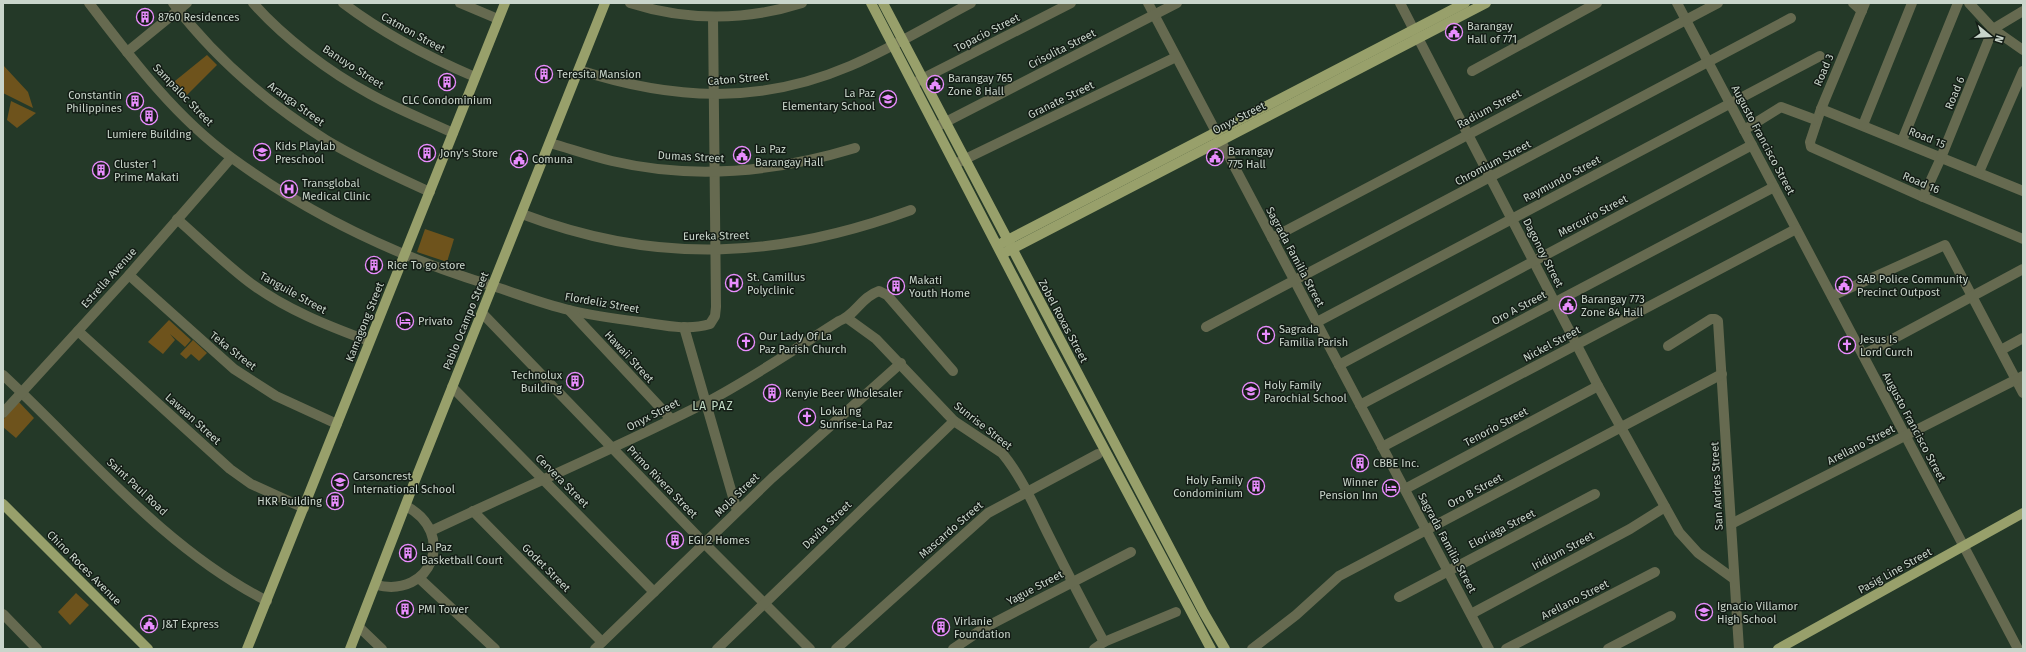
<svg xmlns="http://www.w3.org/2000/svg" width="2026" height="652" font-family="'Fira Sans',sans-serif">
<style>
.green{fill:#6e531c}
.lines{fill:none;stroke-linecap:round;stroke-linejoin:round}
.minor{stroke:#666a50;stroke-width:10}
.major{stroke:#98a06b;stroke-width:10}
.labels{text-anchor:middle;dominant-baseline:central;stroke-width:3;stroke-linejoin:round;paint-order:stroke}
.poi-label{font-size:11px;fill:#c9d5cb;stroke:#141d16;text-anchor:start}
.street-label{font-size:11px;fill:#c9d5cb;stroke:#141d16}
.neighbourhood-label{font-size:12px;letter-spacing:1px;fill:#c2dcc6;stroke:#141d16}
</style>
<rect width="100%" height="100%" fill="#243928"/>
<g class="green">
<path d="M 207,55 L 217,65 L 182,100 L 170,85 Z"/>
<path d="M 3,65 L 28,92 L 33,108 L 3,93 Z"/>
<path d="M 11,101 L 36,113 L 17,128 L 7,120 Z"/>
<path d="M 425,229 L 454,239 L 447,262 L 417,252 Z"/>
<path d="M 169,320 L 191,340 L 185,347 L 170,334 L 175,340 L 163,354 L 148,342 Z"/>
<path d="M 193,340 L 207,353 L 199,361 L 191,354 L 186,359 L 180,354 Z"/>
<path d="M 18,401 L 34,418 L 16,438 L 3,427 L 3,420 Z"/>
<path d="M 76,593 L 89,605 L 70,625 L 58,612 Z"/>
</g>
<g class="lines">
<g class="minor">
<path d="M 89,3 C 131,58 175,117 232,158 C 310,215 401,258 493,286 C 518,294 543,304 569,310 C 593,316 617,319 641,322 C 663,325 688,331 710,324 L 715,316 L 716,307 L 713,17"/>
<path d="M 173,3 C 215,58 267,103 326,140 C 359,160 395,176 430,192"/>
<path d="M 253,3 C 284,38 329,72 370,94 C 397,109 425,120 453,133"/>
<path d="M 343,3 C 384,34 428,57 475,77"/>
<path d="M 460,3 L 498,19"/>
<path d="M 630,3 C 686,21 746,21 802,3"/>
<path d="M 1148,3 L 1489,649"/>
<path d="M 1400,3 L 1598,386 L 1679,532 L 1698,553 L 1734,579"/>
<path d="M 1677,3 L 2018,649"/>
<path d="M 1853,3 L 1862,11"/>
<path d="M 1865,3 L 1821,109 L 1810,142 L 1811,147 L 1923,197 L 2023,239"/>
<path d="M 1969,3 L 1993,29 L 2023,50"/>
<path d="M 127,52 L 187,3"/>
<path d="M 579,70 C 672,100 759,105 850,66 C 892,48 931,24 971,3"/>
<path d="M 1472,71 L 1597,3"/>
<path d="M 916,82 L 1071,3"/>
<path d="M 1821,109 L 2023,191"/>
<path d="M 1863,125 L 1912,3"/>
<path d="M 936,127 L 1177,3"/>
<path d="M 1744,130 L 1781,107 L 1816,120"/>
<path d="M 1902,141 L 1958,3"/>
<path d="M 550,143 C 571,149 591,156 612,161 C 693,180 776,172 855,148"/>
<path d="M 955,164 L 1176,57"/>
<path d="M 1979,172 L 2023,71"/>
<path d="M 1923,197 L 1940,160 L 1993,29 L 2023,11"/>
<path d="M 522,214 C 656,265 778,259 911,210"/>
<path d="M 177,219 C 201,240 224,263 249,282 C 285,309 328,326 369,341"/>
<path d="M 1272,238 L 1718,3"/>
<path d="M 129,275 L 234,369 L 276,396 L 337,424"/>
<path d="M 1832,296 L 1945,245 L 2023,393"/>
<path d="M 569,310 L 671,419"/>
<path d="M 482,313 L 704,543 L 810,649"/>
<path d="M 847,318 L 876,339 L 954,421 L 1002,453 C 1022,477 1035,508 1049,536 C 1067,572 1085,607 1104,642"/>
<path d="M 1317,322 L 1820,56"/>
<path d="M 684,327 L 737,511"/>
<path d="M 1206,327 L 1791,18"/>
<path d="M 78,331 L 230,469 L 251,484 L 304,508"/>
<path d="M 1668,346 L 1711,319 L 1715,319 L 1718,321 L 1739,649"/>
<path d="M 2001,350 L 2023,338"/>
<path d="M 1863,355 L 2023,269"/>
<path d="M 1339,365 L 1752,145"/>
<path d="M 3,375 C 87,453 163,548 267,601"/>
<path d="M 452,387 L 654,592"/>
<path d="M 1360,405 L 1774,187"/>
<path d="M 3,413 L 129,275 L 231,158"/>
<path d="M 1382,447 L 1796,229"/>
<path d="M 1405,489 L 1598,386"/>
<path d="M 473,511 L 602,642"/>
<path d="M 1731,524 L 2023,376"/>
<path d="M 431,531 C 522,488 615,449 705,403 C 751,379 795,349 839,321 C 855,316 861,297 879,291 L 887,295 L 953,371"/>
<path d="M 419,578 L 495,649"/>
<path d="M 376,585 C 432,599 457,533 406,506"/>
<path d="M 1399,597 L 1595,494"/>
<path d="M 3,614 L 37,649"/>
<path d="M 1471,614 L 1630,529 L 1665,507"/>
<path d="M 359,627 L 382,649"/>
<path d="M 595,649 L 772,478 L 901,363"/>
<path d="M 717,649 L 954,421"/>
<path d="M 836,649 L 988,513 L 1098,454"/>
<path d="M 953,649 L 984,628 L 1131,552"/>
<path d="M 1094,649 L 1104,642 L 1176,612"/>
<path d="M 1252,649 L 1296,615 L 1339,576 L 1722,374"/>
<path d="M 1506,649 L 1655,572"/>
<path d="M 1608,649 L 1671,616"/>
</g>
<g class="major">
<path d="M 871,3 L 1045,338 L 1211,649"/>
<path d="M 883,3 L 1204,613 L 1225,649"/>
<path d="M 1002,243 L 1465,3"/>
<path d="M 1006,252 L 1486,3"/>
<path d="M 3,504 L 148,649"/>
<path d="M 247,649 L 505,3"/>
<path d="M 350,649 L 414,483 L 605,3"/>
<path d="M 1778,649 L 2023,513"/>
</g>
</g>
<defs>
<g id="building-ring" transform="scale(0.9)"><circle r="9.5" fill="#141d16" stroke="#e98dfe" stroke-width="1.5"/><path d="M-4-6H4V6H1V3H-1V6H-4ZM-2.5-4.3h1.7v1.8h-1.7ZM.8-4.3h1.7v1.8H.8ZM-2.5-1h1.7V.8h-1.7ZM.8-1h1.7V.8H.8Z" fill="#e98dfe"/></g>
<g id="civic-ring" transform="scale(0.9)"><circle r="9.5" fill="#141d16" stroke="#e98dfe" stroke-width="1.5"/><path d="M-.6-6.5H3V-4.5H.6V-3L4-1V1h2V6H-6V1h2V-1L-.6-3ZM-1.2 2.5V6h2.4V2.5Z" fill="#e98dfe"/></g>
<g id="school-ring" transform="scale(0.9)"><circle r="9.5" fill="#141d16" stroke="#e98dfe" stroke-width="1.5"/><path d="M0-5L7-2L0 1L-7-2ZM-4 1L0 2.5L4 1V4Q0 6-4 4Z" fill="#e98dfe"/></g>
<g id="hospital-ring" transform="scale(0.9)"><circle r="9.5" fill="#141d16" stroke="#e98dfe" stroke-width="1.5"/><path d="M-5-5h3v3.5h4V-5h3V5h-3V1.5h-4V5h-3Z" fill="#e98dfe"/></g>
<g id="hotel-ring" transform="scale(0.9)"><circle r="9.5" fill="#141d16" stroke="#e98dfe" stroke-width="1.5"/><path d="M-6-4.5h1.5V1H6V5H4.5V3h-9V5H-6ZM-4 0a1.8 1.8 0 1 1 3.6 0ZM.5 0V-2.5h3Q6-2.5 6 0Z" fill="#e98dfe"/></g>
<g id="church-ring" transform="scale(0.9)"><circle r="9.5" fill="#141d16" stroke="#e98dfe" stroke-width="1.5"/><path d="M-1.2-6h2.4v3.5h3.3v2.4h-3.3V6h-2.4V-.1h-3.3v-2.4h3.3Z" fill="#e98dfe"/></g>
</defs>
<g fill-rule="evenodd">
<use href="#building-ring" x="145" y="17"/>
<use href="#civic-ring" x="1454" y="32"/>
<use href="#building-ring" x="544" y="74"/>
<use href="#building-ring" x="447" y="82"/>
<use href="#civic-ring" x="935" y="84"/>
<use href="#school-ring" x="888" y="99"/>
<use href="#building-ring" x="135" y="101"/>
<use href="#building-ring" x="149" y="116"/>
<use href="#school-ring" x="262" y="152"/>
<use href="#building-ring" x="427" y="153"/>
<use href="#civic-ring" x="742" y="155"/>
<use href="#civic-ring" x="1215" y="157"/>
<use href="#civic-ring" x="519" y="159"/>
<use href="#building-ring" x="101" y="170"/>
<use href="#hospital-ring" x="289" y="189"/>
<use href="#building-ring" x="374" y="265"/>
<use href="#hospital-ring" x="734" y="283"/>
<use href="#civic-ring" x="1844" y="285"/>
<use href="#building-ring" x="896" y="286"/>
<use href="#civic-ring" x="1568" y="305"/>
<use href="#hotel-ring" x="405" y="321"/>
<use href="#church-ring" x="1266" y="335"/>
<use href="#church-ring" x="746" y="342"/>
<use href="#church-ring" x="1847" y="345"/>
<use href="#building-ring" x="575" y="381"/>
<use href="#school-ring" x="1251" y="391"/>
<use href="#building-ring" x="772" y="393"/>
<use href="#church-ring" x="807" y="417"/>
<use href="#building-ring" x="1360" y="463"/>
<use href="#school-ring" x="340" y="482"/>
<use href="#building-ring" x="1256" y="486"/>
<use href="#hotel-ring" x="1391" y="488"/>
<use href="#building-ring" x="335" y="501"/>
<use href="#building-ring" x="675" y="540"/>
<use href="#building-ring" x="408" y="553"/>
<use href="#building-ring" x="405" y="609"/>
<use href="#school-ring" x="1704" y="612"/>
<use href="#civic-ring" x="149" y="624"/>
<use href="#building-ring" x="941" y="627"/>
</g>
<g class="labels">
<g class="poi-label">
<text x="158" y="17">8760 Residences</text>
<text x="1467" y="26">Barangay<tspan x="1467" dy="13">Hall of 771</tspan></text>
<text x="557" y="74">Teresita Mansion</text>
<text x="948" y="78">Barangay 765<tspan x="948" dy="13">Zone 8 Hall</tspan></text>
<text x="875" y="93" text-anchor="end">La Paz<tspan x="875" dy="13">Elementary School</tspan></text>
<text x="122" y="95" text-anchor="end">Constantin<tspan x="122" dy="13">Philippines</tspan></text>
<text x="447" y="100" text-anchor="middle">CLC Condominium</text>
<text x="149" y="134" text-anchor="middle">Lumiere Building</text>
<text x="275" y="146">Kids Playlab<tspan x="275" dy="13">Preschool</tspan></text>
<text x="755" y="149">La Paz<tspan x="755" dy="13">Barangay Hall</tspan></text>
<text x="1228" y="151">Barangay<tspan x="1228" dy="13">775 Hall</tspan></text>
<text x="440" y="153">Jony's Store</text>
<text x="532" y="159">Comuna</text>
<text x="114" y="164">Cluster 1<tspan x="114" dy="13">Prime Makati</tspan></text>
<text x="302" y="183">Transglobal<tspan x="302" dy="13">Medical Clinic</tspan></text>
<text x="387" y="265">Rice To go store</text>
<text x="747" y="277">St. Camillus<tspan x="747" dy="13">Polyclinic</tspan></text>
<text x="1857" y="279">SAB Police Community<tspan x="1857" dy="13">Precinct Outpost</tspan></text>
<text x="909" y="280">Makati<tspan x="909" dy="13">Youth Home</tspan></text>
<text x="1581" y="299">Barangay 773<tspan x="1581" dy="13">Zone 84 Hall</tspan></text>
<text x="418" y="321">Privato</text>
<text x="1279" y="329">Sagrada<tspan x="1279" dy="13">Familia Parish</tspan></text>
<text x="759" y="336">Our Lady Of La<tspan x="759" dy="13">Paz Parish Church</tspan></text>
<text x="1860" y="339">Jesus Is<tspan x="1860" dy="13">Lord Curch</tspan></text>
<text x="562" y="375" text-anchor="end">Technolux<tspan x="562" dy="13">Building</tspan></text>
<text x="1264" y="385">Holy Family<tspan x="1264" dy="13">Parochial School</tspan></text>
<text x="785" y="393">Kenyie Beer Wholesaler</text>
<text x="820" y="411">Lokal ng<tspan x="820" dy="13">Sunrise-La Paz</tspan></text>
<text x="1373" y="463">CBBE Inc.</text>
<text x="353" y="476">Carsoncrest<tspan x="353" dy="13">International School</tspan></text>
<text x="1243" y="480" text-anchor="end">Holy Family<tspan x="1243" dy="13">Condominium</tspan></text>
<text x="1378" y="482" text-anchor="end">Winner<tspan x="1378" dy="13">Pension Inn</tspan></text>
<text x="322" y="501" text-anchor="end">HKR Building</text>
<text x="688" y="540">EGI 2 Homes</text>
<text x="421" y="547">La Paz<tspan x="421" dy="13">Basketball Court</tspan></text>
<text x="1717" y="606">Ignacio Villamor<tspan x="1717" dy="13">High School</tspan></text>
<text x="418" y="609">PMI Tower</text>
<text x="954" y="621">Virlanie<tspan x="954" dy="13">Foundation</tspan></text>
<text x="162" y="624">J&amp;T Express</text>
</g>
<g class="street-label">
<text transform="translate(413 33) rotate(29)">Catmon Street</text>
<text transform="translate(987 33) rotate(-27)">Topacio Street</text>
<text transform="translate(1062 49) rotate(-27)">Crisolita Street</text>
<text transform="translate(353 67) rotate(33)">Banuyo Street</text>
<text transform="translate(1824 70) rotate(-67)">Road 3</text>
<text transform="translate(738 79) rotate(-5)">Caton Street</text>
<text transform="translate(1955 93) rotate(-68)">Road 6</text>
<text transform="translate(183 95) rotate(46)">Sampaloc Street</text>
<text transform="translate(1061 100) rotate(-26)">Granate Street</text>
<text transform="translate(296 104) rotate(36)">Aranga Street</text>
<text transform="translate(1489 109) rotate(-28)">Radium Street</text>
<text transform="translate(1239 118) rotate(-27)">Onyx Street</text>
<text transform="translate(1927 138) rotate(22)">Road 15</text>
<text transform="translate(1763 140) rotate(62)">Augusto Francisco Street</text>
<text transform="translate(691 157) rotate(3)">Dumas Street</text>
<text transform="translate(1493 163) rotate(-28)">Chromium Street</text>
<text transform="translate(1562 179) rotate(-28)">Raymundo Street</text>
<text transform="translate(1921 183) rotate(23)">Road 16</text>
<text transform="translate(1593 216) rotate(-28)">Mercurio Street</text>
<text transform="translate(716 236) rotate(-1)">Eureka Street</text>
<text transform="translate(1543 253) rotate(63)">Dagonoy Street</text>
<text transform="translate(1295 257) rotate(62)">Sagrada Familia Street</text>
<text transform="translate(109 278) rotate(-48)">Estrella Avenue</text>
<text transform="translate(293 293) rotate(29)">Tanguile Street</text>
<text transform="translate(602 303) rotate(10)">Flordeliz Street</text>
<text transform="translate(1519 308) rotate(-28)">Oro A Street</text>
<text transform="translate(466 321) rotate(-68)">Pablo Ocampo Street</text>
<text transform="translate(1063 321) rotate(62)">Zobel Roxas Street</text>
<text transform="translate(365 322) rotate(-68)">Kamagong Street</text>
<text transform="translate(1552 344) rotate(-28)">Nickel Street</text>
<text transform="translate(233 351) rotate(38)">Teka Street</text>
<text transform="translate(629 357) rotate(47)">Hawaii Street</text>
<text transform="translate(653 415) rotate(-27)">Onyx Street</text>
<text transform="translate(193 419) rotate(42)">Lawaan Street</text>
<text transform="translate(983 426) rotate(38)">Sunrise Street</text>
<text transform="translate(1496 427) rotate(-28)">Tenorio Street</text>
<text transform="translate(1914 427) rotate(62)">Augusto Francisco Street</text>
<text transform="translate(1861 445) rotate(-27)">Arellano Street</text>
<text transform="translate(562 481) rotate(45)">Cervera Street</text>
<text transform="translate(662 482) rotate(46)">Primo Rivera Street</text>
<text transform="translate(1717 486) rotate(-93)">San Andres Street</text>
<text transform="translate(137 487) rotate(43)">Saint Paul Road</text>
<text transform="translate(1475 491) rotate(-28)">Oro B Street</text>
<text transform="translate(737 495) rotate(-44)">Mola Street</text>
<text transform="translate(827 525) rotate(-44)">Davila Street</text>
<text transform="translate(1502 529) rotate(-27)">Eloriaga Street</text>
<text transform="translate(951 530) rotate(-41)">Mascardo Street</text>
<text transform="translate(1447 543) rotate(62)">Sagrada Familia Street</text>
<text transform="translate(1563 551) rotate(-28)">Iridium Street</text>
<text transform="translate(84 568) rotate(45)">Chino Roces Avenue</text>
<text transform="translate(546 568) rotate(45)">Godet Street</text>
<text transform="translate(1895 571) rotate(-29)">Pasig Line Street</text>
<text transform="translate(1035 588) rotate(-28)">Yague Street</text>
<text transform="translate(1575 600) rotate(-27)">Arellano Street</text>
</g>
<g class="neighbourhood-label">
<text x="713" y="406">LA PAZ</text>
</g>
</g>
<rect width="2026" height="652" fill="none" stroke="#c9d5cb" stroke-width="8"/>
<g transform="translate(1990 36) rotate(108)" stroke="#141d16" stroke-width="3" paint-order="stroke">
<path d="M0-3L7 15L0 10L-7 15Z" fill="#c9d5cb"/>
<text y="-6" font-size="11" font-weight="bold" text-anchor="middle" fill="#c9d5cb">N</text>
</g>
</svg>
